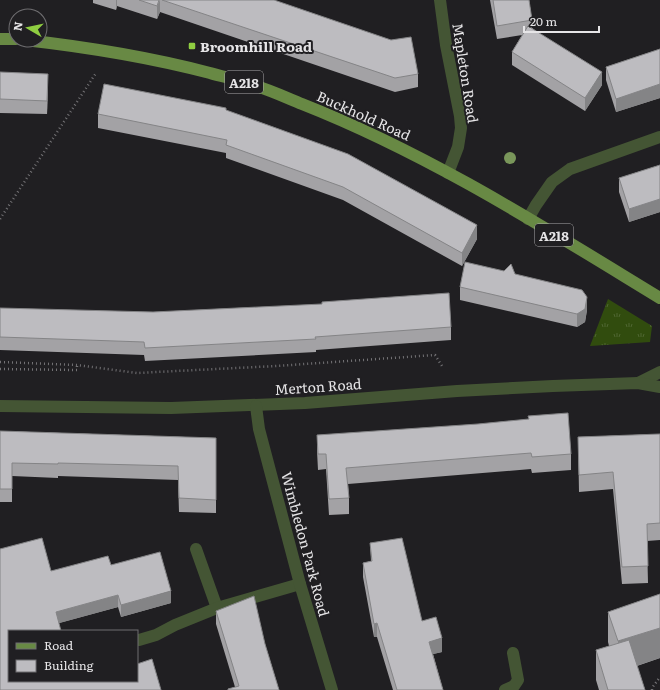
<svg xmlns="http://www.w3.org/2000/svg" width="660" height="690" font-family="Literata,serif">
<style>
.park{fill:url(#park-tufts)}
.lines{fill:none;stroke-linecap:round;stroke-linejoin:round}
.path{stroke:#747376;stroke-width:2.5;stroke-dasharray:1 3;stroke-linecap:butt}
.service{stroke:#445534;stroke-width:12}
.minor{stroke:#445534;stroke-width:12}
.tertiary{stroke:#445534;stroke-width:12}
.primary{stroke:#688944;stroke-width:12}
.tree{fill:#79965a}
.wall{fill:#a3a2a5}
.shaded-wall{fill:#848486}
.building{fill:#bdbcc0;stroke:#848486}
.poi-dot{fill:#8fcd41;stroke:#201f22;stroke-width:1.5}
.labels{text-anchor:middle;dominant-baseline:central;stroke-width:4;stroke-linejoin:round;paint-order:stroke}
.shield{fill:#201f22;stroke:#abaaac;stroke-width:1}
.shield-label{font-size:13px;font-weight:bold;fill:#e6e5e7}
.poi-label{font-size:14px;font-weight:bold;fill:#e6e5e7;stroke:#201f22;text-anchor:start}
.street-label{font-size:14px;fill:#e6e5e7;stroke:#201f22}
</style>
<defs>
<pattern id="park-tufts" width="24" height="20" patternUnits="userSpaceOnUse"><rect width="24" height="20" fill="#314c0e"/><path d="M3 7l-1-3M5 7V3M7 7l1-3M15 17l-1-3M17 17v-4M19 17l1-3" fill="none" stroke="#4f6631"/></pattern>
</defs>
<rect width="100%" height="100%" fill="#201f22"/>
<path class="park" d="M 608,299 L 652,326 L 650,342 L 590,346 Z"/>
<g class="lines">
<g class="path">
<path d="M 0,219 L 96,73"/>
<path d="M 0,362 L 77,365 L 137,373 L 276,366 L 435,355 L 442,366"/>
<path d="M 0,369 L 77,370 L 77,365"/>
<path d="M 652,690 L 652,688 L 660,677"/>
</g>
<path class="service" d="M 505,690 L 514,686 L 518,680 L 513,653"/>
<g class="minor">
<path d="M 440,0 L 446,45 L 460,116 L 461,128 L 458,147 L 448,173"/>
<path d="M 528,219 L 536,205 L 552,182 L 570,169 L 660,137"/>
<path d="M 196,549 L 217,608"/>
<path d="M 139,640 L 156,635 L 175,625 L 217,608 L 300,584"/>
</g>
<g class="tertiary">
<path d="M 638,383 L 660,372"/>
<path d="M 0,406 L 171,408 L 305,403 L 457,391 L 553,386 L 638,383 L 660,387"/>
<path d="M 256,406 L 259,429 L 300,584 L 332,690"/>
</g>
<g class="primary">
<path d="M 0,39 L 16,39"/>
<path d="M 25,40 C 87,47 149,57 210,73 C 223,77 237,79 250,84 C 268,89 285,97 302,104 C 429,154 545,228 660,298"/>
</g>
</g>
<circle class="tree" cx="510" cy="158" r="6"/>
<g class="wall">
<path d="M 93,0 L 274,0 L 418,74 L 418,87 L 395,92 L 160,12 L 157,19 L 117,6 L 116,10 L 93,3 Z"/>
<path d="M 490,0 L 529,0 L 532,20 L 532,28 L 602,85 L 585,111 L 512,65 L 512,52 L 522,35 L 497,39 Z"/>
<path d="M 660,49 L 660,98 L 616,112 L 606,80 L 606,67 Z"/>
<path d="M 0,72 L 48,87 L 47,114 L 0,113 Z"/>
<path d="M 226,110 L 477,239 L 462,266 L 343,200 L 226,158 L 226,153 L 98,128 L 98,114 Z"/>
<path d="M 660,165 L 660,212 L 629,222 L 619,192 L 619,178 Z"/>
<path d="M 515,274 L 587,310 L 585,322 L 577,327 L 460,300 L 460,287 Z"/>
<path d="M 0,308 L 451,327 L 451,340 L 316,350 L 316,352 L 145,361 L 144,355 L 0,350 Z"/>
<path d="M 0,431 L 216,438 L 216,513 L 179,512 L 178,480 L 58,476 L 58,478 L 12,476 L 12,502 L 0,502 Z"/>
<path d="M 660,434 L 660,540 L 647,541 L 648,583 L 622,584 L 613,489 L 579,492 L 578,437 Z"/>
<path d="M 317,435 L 571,454 L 571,470 L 532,473 L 531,469 L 348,484 L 349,498 L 349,514 L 329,515 L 326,469 L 318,470 L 317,451 Z"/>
<path d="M 370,543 L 442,652 L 433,654 L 443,690 L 393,690 L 377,637 L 374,637 L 363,577 L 363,563 L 371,561 Z"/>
<path d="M 111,565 L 171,603 L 121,617 L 118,607 L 59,623 L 9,681 L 0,690 L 51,571 Z"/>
<path d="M 660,594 L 660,658 L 637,666 L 645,690 L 599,690 L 596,680 L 596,650 L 609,646 L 608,642 L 608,612 Z"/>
<path d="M 216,611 L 265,644 L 279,690 L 228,690 L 228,689 L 235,687 L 216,624 Z"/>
</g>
<g class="shaded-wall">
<path d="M 116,0 L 117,0 L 117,6 L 116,10 Z"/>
<path d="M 160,0 L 160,12 L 157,19 L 157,6 Z"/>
<path d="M 602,72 L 602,85 L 585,111 L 585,98 Z"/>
<path d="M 48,74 L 48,87 L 47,114 L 47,101 Z"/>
<path d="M 660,84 L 660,98 L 616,112 L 616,99 Z"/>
<path d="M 660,199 L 660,212 L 629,222 L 629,209 Z"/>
<path d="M 477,225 L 477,239 L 462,266 L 462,253 Z"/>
<path d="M 587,297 L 587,310 L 585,322 L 577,327 L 577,314 Z"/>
<path d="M 171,591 L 171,603 L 121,617 L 121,605 Z"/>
<path d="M 118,595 L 118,607 L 56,624 L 56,612 Z"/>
<path d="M 377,623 L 377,637 L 374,637 L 374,624 Z"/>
<path d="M 660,628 L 660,658 L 618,672 L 618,641 Z"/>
<path d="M 442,638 L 442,652 L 429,655 L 429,642 Z"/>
</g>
<g class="building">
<path d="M 139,0 L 159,0 L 157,6 Z"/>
<path d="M 162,0 L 274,0 L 391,40 L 411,37 L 418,74 L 395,78 Z"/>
<path d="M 493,0 L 529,0 L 532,20 L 497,26 Z"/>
<path d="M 528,26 L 602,72 L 585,98 L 512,52 Z"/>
<path d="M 660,49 L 660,84 L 616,99 L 606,67 Z"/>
<path d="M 0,72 L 48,74 L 47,101 L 0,99 Z"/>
<path d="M 104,84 L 226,108 L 226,110 L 348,154 L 477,225 L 462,253 L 343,187 L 226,145 L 227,140 L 98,114 Z"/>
<path d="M 660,165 L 660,199 L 629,209 L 619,178 Z"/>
<path d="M 465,262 L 504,271 L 511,264 L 515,274 L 582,290 L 587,297 L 585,309 L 577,314 L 460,287 Z"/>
<path d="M 449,293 L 451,327 L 315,337 L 316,339 L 145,348 L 144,342 L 0,337 L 0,308 L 153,312 L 322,304 L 322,302 Z"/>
<path d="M 568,413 L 571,454 L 532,457 L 531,453 L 346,468 L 349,498 L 329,499 L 326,454 L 318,454 L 317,435 L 478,424 L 529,419 L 528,416 Z"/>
<path d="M 0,431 L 216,438 L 216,500 L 179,498 L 178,466 L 58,463 L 58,464 L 12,463 L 12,489 L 0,489 Z"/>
<path d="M 660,434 L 660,523 L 647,524 L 648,566 L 622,567 L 613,472 L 579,475 L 578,437 Z"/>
<path d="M 42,538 L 51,571 L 108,556 L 111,565 L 160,552 L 171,591 L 121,605 L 118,595 L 56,612 L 61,631 L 9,631 L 9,681 L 137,681 L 137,664 L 152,659 L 161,690 L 0,690 L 0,549 Z"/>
<path d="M 402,538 L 422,621 L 436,617 L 442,638 L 429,642 L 443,690 L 397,690 L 377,623 L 374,624 L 363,563 L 372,561 L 370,543 Z"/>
<path d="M 660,594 L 660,628 L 618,641 L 608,612 Z"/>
<path d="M 254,596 L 265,644 L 279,690 L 228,690 L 228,689 L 239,686 L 216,611 Z"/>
<path d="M 629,640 L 645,690 L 608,690 L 596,650 Z"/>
</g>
<rect class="poi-dot" x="188" y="42" width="8" height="8" rx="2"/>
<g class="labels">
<g class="shield">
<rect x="225" y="71" width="38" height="22" rx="3"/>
<rect x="535" y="224" width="38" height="22" rx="3"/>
</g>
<g class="shield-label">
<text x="244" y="82">A218</text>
<text x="554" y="235">A218</text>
</g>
<g class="poi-label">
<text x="200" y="46">Broomhill Road</text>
</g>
<g class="street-label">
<text transform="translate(466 73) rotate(81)">Mapleton Road</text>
<text transform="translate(364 115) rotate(24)">Buckhold Road</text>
<text transform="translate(318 386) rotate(-4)">Merton Road</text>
<text transform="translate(306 544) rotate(75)">Wimbledon Park Road</text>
</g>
</g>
<rect x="8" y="630" width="130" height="52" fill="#201f22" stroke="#6f6e71"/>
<rect x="16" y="643" width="20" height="6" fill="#688944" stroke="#6f6e71"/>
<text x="44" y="650" font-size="12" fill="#e6e5e7">Road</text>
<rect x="16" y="660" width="20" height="12" fill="#bdbcc0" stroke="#6f6e71"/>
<text x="44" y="670" font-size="12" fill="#e6e5e7">Building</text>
<g transform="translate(28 28) rotate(279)"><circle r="19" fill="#201f22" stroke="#6f6e71"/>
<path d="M0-3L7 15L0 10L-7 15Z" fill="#8fcd41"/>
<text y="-6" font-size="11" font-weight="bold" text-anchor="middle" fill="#e6e5e7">N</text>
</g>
<path d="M524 26v6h75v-6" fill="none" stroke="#e6e5e7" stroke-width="2"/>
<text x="530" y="26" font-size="12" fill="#e6e5e7" stroke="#201f22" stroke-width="3" paint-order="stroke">20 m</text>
</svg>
